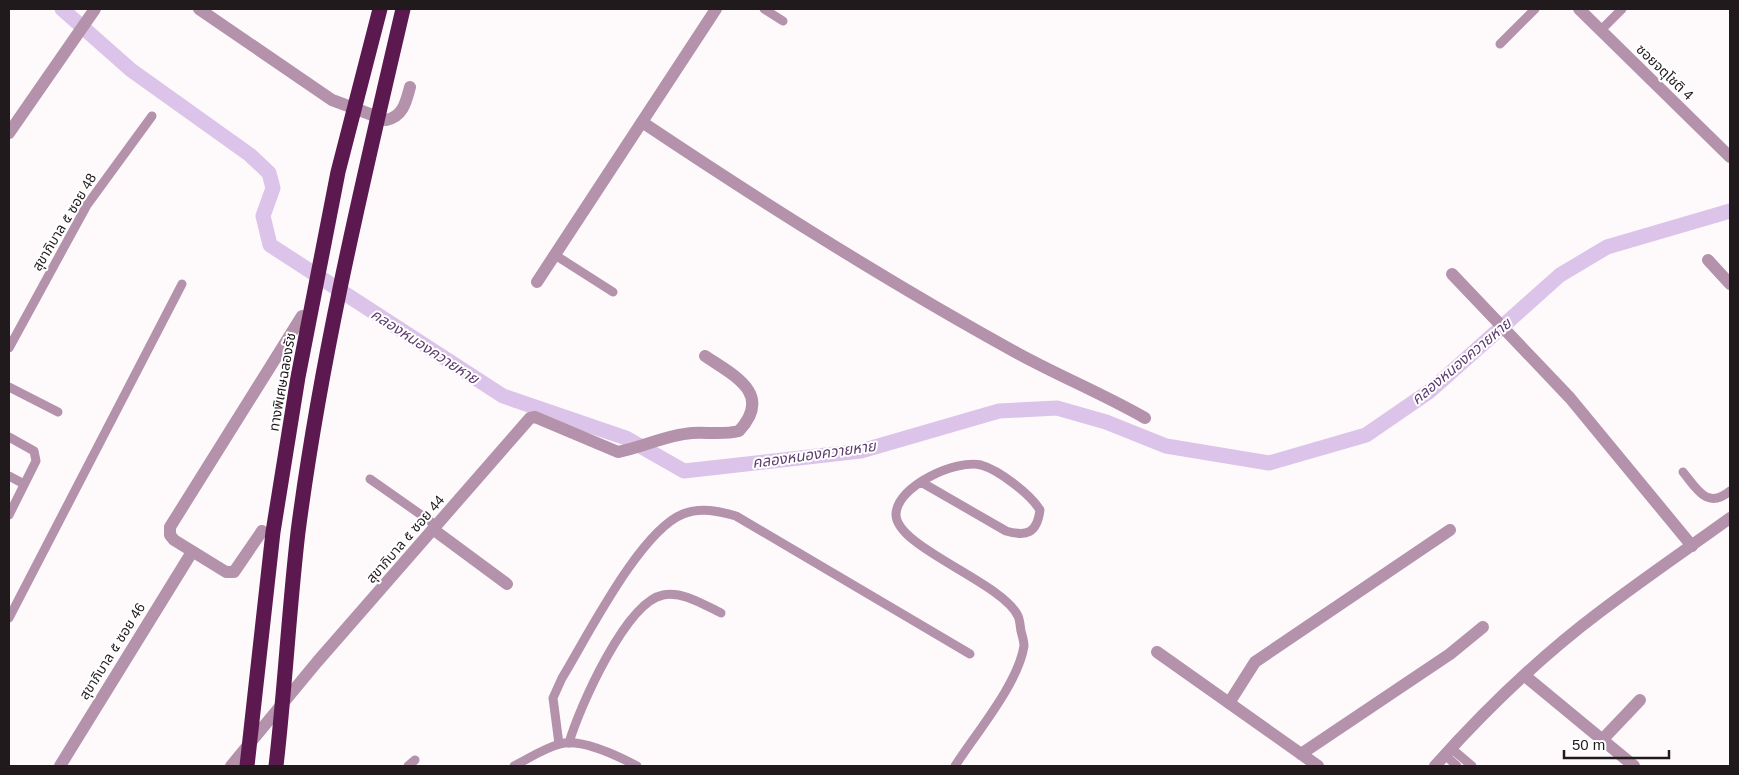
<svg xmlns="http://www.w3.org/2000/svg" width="1739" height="775" font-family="Arial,'Noto Sans Thai',sans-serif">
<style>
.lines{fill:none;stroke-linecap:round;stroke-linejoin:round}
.canal{stroke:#dcc3ea;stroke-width:15}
.lane{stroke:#b492ab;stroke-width:9}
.street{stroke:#b492ab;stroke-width:12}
.highway-bridge{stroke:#5c1950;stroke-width:15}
.labels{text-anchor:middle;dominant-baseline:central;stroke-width:4;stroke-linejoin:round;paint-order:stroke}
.street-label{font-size:14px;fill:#201a1c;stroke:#fff}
.water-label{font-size:15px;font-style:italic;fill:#5d3d6e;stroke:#fff}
</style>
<rect width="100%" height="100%" fill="#fefafb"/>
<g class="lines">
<path class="canal" d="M 62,9 L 131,70 L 250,155 L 269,173 L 273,188 L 263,216 L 270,245 L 503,396 L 626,438 L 684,471 L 861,451 L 999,411 L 1057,408 L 1106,422 L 1166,446 L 1269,463 L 1366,435 L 1430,391 L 1560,275 L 1607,247 L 1730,211"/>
<g class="lane">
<path d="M 764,9 L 783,21"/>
<path d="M 1601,30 L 1622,9"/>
<path d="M 1500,44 L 1535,9"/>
<path d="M 555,255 L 613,292"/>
<path d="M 9,348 L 87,205 L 152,116"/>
<path d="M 9,387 L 58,412"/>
<path d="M 9,437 L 34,451 L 36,461 L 9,515"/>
<path d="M 1683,472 C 1697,489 1707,510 1730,491"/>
<path d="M 9,476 L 24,484"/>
<path d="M 370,479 L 437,526"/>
<path d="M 921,482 L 1006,531 C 1027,537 1037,533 1040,510 C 1030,494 999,470 981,465 C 956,459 897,486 896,514 C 895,547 1002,582 1018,616 C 1020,620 1020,626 1021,631 C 1022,635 1024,641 1024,646 C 1018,684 976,733 955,766"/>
<path d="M 9,618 L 182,284"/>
<path d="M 569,743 C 579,708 626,602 663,595 C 683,591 704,605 721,613"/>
<path d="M 559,744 L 553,698 L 562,678 C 587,637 640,531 683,514 C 701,507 718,511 736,516 L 970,654"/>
<path d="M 1452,749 L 1472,766"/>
<path d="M 1445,755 L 1457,766"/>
<path d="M 408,766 L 415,760"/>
<path d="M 514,766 C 528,759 544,748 560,744 C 581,738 618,756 637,766"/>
</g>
<g class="street">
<path d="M 199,9 L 332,100 L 386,120 C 403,117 406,102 410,87"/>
<path d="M 1579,9 L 1730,157"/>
<path d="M 642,122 C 763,203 888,282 1017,353 C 1059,376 1103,394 1145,418"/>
<path d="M 9,133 L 95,9"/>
<path d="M 1708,260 L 1730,284"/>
<path d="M 1452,274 L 1570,398 L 1692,546"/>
<path d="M 537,282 L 716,9"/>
<path d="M 434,530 L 507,584"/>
<path d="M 262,531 L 234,572 L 226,572 L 174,540 L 170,535 L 170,527 L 302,316"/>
<path d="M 1157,652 L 1318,766"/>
<path d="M 1525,676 L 1634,766"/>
<path d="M 1229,703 L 1255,662 L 1450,530"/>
<path d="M 1602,740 L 1640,700"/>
<path d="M 1301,754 L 1450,654 L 1483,627"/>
<path d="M 60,766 L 192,552"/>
<path d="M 231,766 L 317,662 L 530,418 L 535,417 L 618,452 C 643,447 666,435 692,433 C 708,432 723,435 739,431 C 773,394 735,376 705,356"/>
<path d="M 1435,766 C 1485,710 1541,656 1601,611 C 1643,579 1687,549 1730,518"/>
</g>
<g class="highway-bridge">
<path d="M 247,766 L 273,532 L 298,377 L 338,172 L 380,9"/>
<path d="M 276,766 C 285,688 289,609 298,532 C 321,355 363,181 403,9"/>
</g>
</g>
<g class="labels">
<g class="street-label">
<text transform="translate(1665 72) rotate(44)">ซอยจตุโชติ 4</text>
<text transform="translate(64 222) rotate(-59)">สุขาภิบาล ๕ ซอย 48</text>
<text transform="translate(282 382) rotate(-80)">ทางพิเศษฉลองรัช</text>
<text transform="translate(405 539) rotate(-49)">สุขาภิบาล ๕ ซอย 44</text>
<text transform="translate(112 651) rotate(-58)">สุขาภิบาล ๕ ซอย 46</text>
</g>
<g class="water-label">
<text transform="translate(425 346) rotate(33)">คลองหนองควายหาย</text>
<text transform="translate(1461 361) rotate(-40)">คลองหนองควายหาย</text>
<text transform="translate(814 454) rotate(-8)">คลองหนองควายหาย</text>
</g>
</g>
<rect width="1739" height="775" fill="none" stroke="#201a1c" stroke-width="20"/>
<path d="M1564 750v8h105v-8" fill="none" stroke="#201a1c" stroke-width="2.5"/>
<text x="1572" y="750" font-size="15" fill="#201a1c" stroke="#ffffff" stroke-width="4" paint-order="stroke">50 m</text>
</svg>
